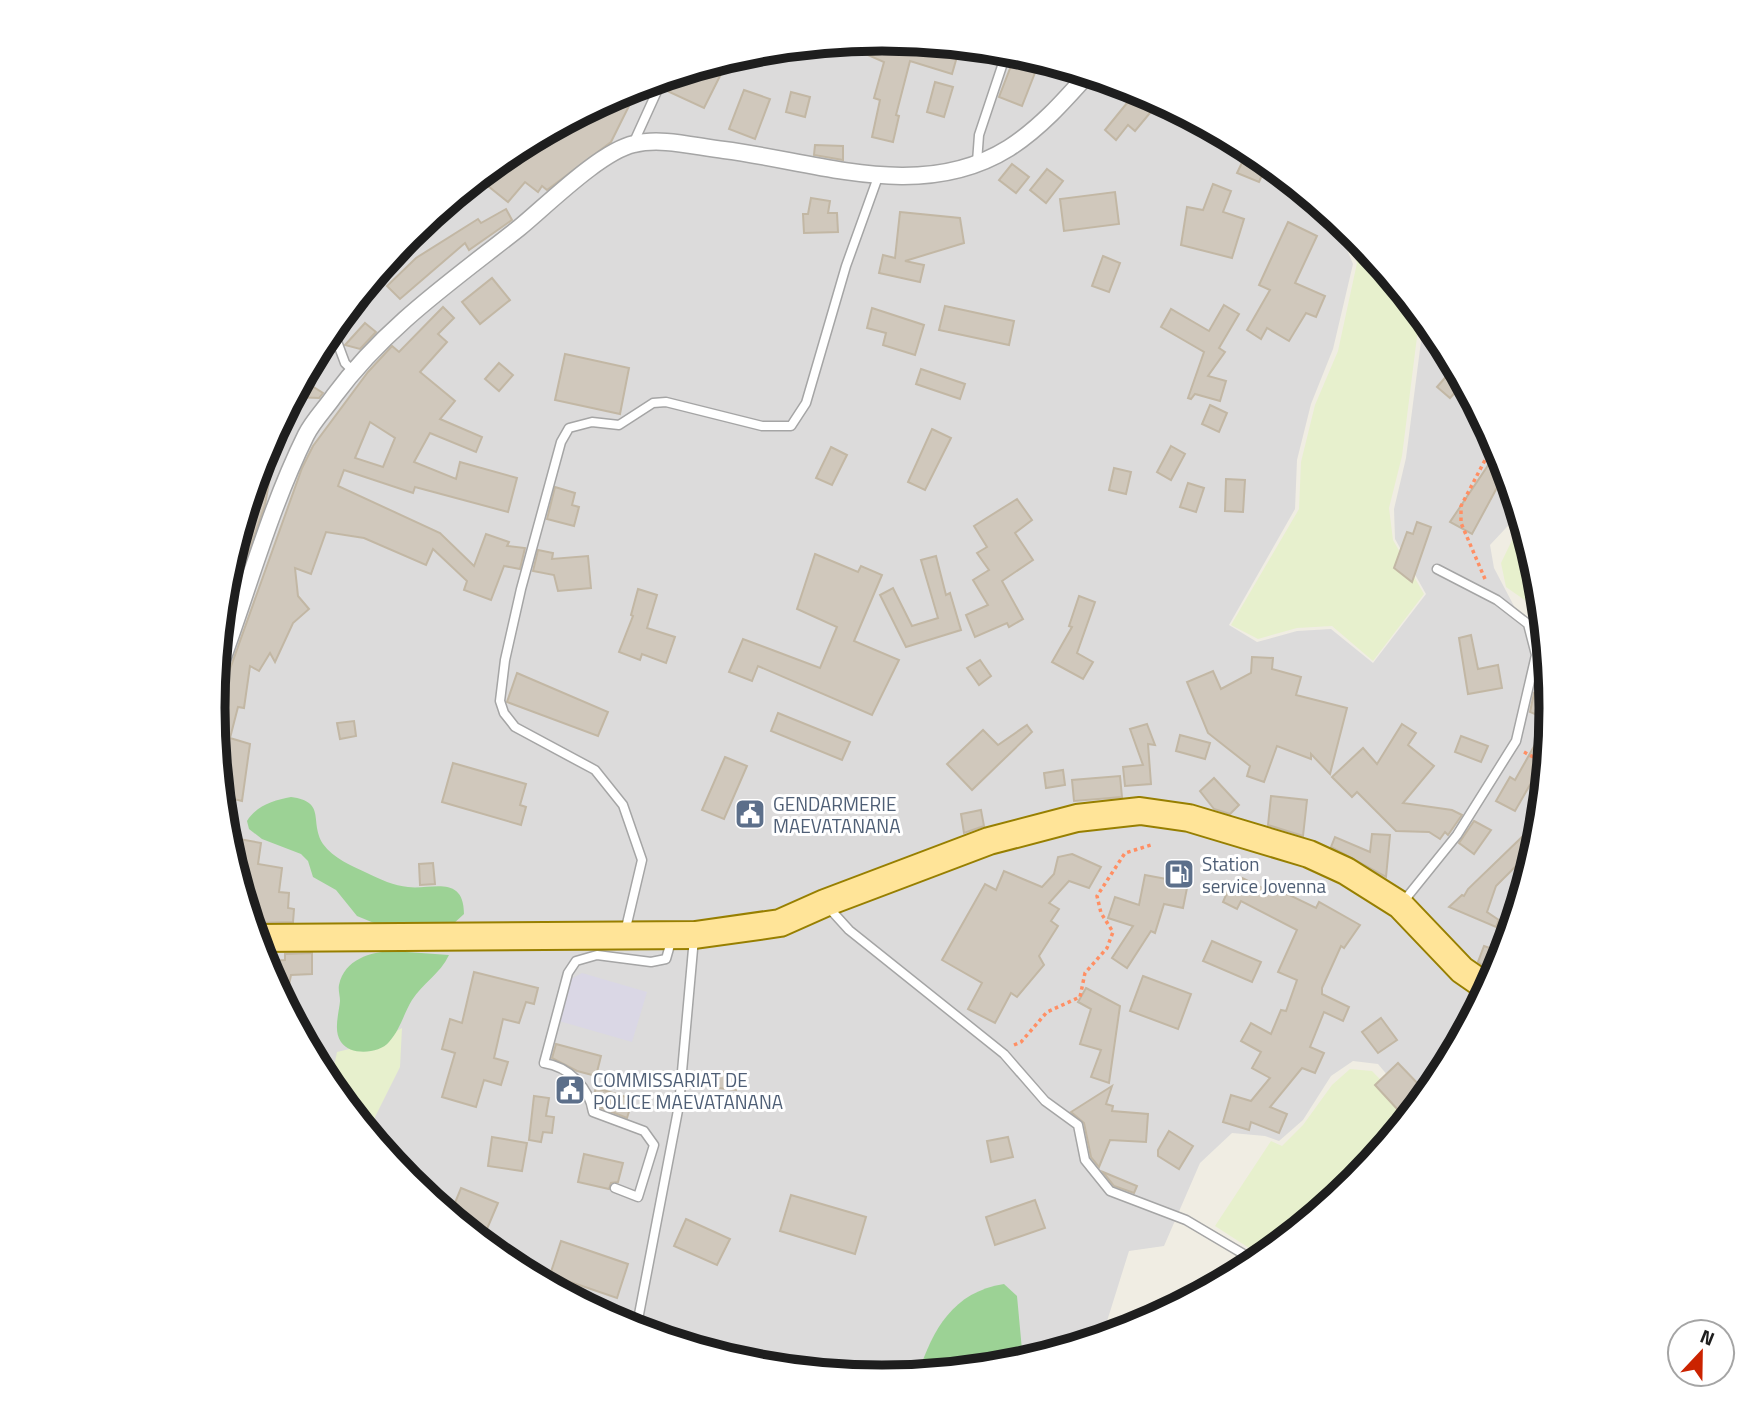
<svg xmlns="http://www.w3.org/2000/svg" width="1764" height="1416" font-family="'Titillium Web',sans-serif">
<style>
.residential{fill:#dcdbdb}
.farmland{fill:#e7f0cd}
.forest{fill:#9cd295}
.plaza{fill:#dad7e5}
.building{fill:#d0c8bc;stroke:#c2b7a4;stroke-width:2;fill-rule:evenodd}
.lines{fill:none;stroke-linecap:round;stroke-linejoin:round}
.service-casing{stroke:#a5a5a5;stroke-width:11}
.minor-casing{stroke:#a5a5a5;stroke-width:19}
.primary-casing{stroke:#977f00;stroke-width:30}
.path{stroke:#ff8f64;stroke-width:3.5;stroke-dasharray:3.5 3.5;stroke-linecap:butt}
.service{stroke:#fff;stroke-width:8}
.minor{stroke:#fff;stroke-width:16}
.primary{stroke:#ffe498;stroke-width:26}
.labels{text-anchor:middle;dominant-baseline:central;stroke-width:6;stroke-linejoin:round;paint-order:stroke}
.service-label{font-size:19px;fill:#4e5e75;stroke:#fff;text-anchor:start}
.rim{fill:none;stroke:#1e1e1e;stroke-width:9}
</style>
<rect width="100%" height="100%" fill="#f0ede3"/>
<path class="residential" d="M 882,39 L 1013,51 L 1139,90 L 1254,152 L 1333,216 L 1353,264 L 1333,349 L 1311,404 L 1297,460 L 1295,509 L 1229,625 L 1257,642 L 1297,631 L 1331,629 L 1373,663 L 1426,594 L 1395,539 L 1394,509 L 1406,458 L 1424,318 L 1439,336 L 1501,452 L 1519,514 L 1490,545 L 1494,568 L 1525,627 L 1545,640 L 1551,708 L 1539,839 L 1500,965 L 1438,1080 L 1415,1108 L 1378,1064 L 1353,1061 L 1331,1076 L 1303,1120 L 1279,1141 L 1265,1136 L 1232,1133 L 1200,1163 L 1164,1246 L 1129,1251 L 1103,1334 L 1107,1336 L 1012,1365 L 882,1377 L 751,1365 L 625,1326 L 510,1264 L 408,1181 L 325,1080 L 263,964 L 225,838 L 213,708 L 225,577 L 264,451 L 326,336 L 409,234 L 510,151 L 626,89 L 752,51 Z"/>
<g class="farmland">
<path d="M 1339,221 L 1356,235 L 1420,313 L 1402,456 L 1389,508 L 1393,540 L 1424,594 L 1373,661 L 1332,626 L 1297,628 L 1258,639 L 1231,625 L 1299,509 L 1301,462 L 1315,405 L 1338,351 L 1357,263 Z"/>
<path d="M 1524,528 L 1539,578 L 1542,612 L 1506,587 L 1501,563 L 1516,532 Z"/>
<path d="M 402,1028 L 400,1067 L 375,1117 L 374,1139 L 330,1086 L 337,1052 L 374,1043 Z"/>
<path d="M 1350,1069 L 1372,1071 L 1412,1112 L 1355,1182 L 1263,1257 L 1215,1226 L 1271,1141 L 1282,1146 L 1303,1125 L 1332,1085 Z"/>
</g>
<g class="forest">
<path d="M 291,797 C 327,802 309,821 323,844 C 333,858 352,866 367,873 C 379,879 395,886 408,887 C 431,890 464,874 464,914 L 452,925 L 435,926 L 374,923 L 357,916 L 336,890 L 313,877 L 308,861 L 301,854 L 262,839 L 249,829 L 247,821 C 256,806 274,800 291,797 Z"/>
<path d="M 393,951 L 449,955 C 440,974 423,983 412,1000 C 404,1013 400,1030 389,1042 C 379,1054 350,1056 341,1042 C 333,1031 339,1013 340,1001 C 340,996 338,990 339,985 C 345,959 370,952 393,951 Z"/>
<path d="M 1004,1284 L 1017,1296 L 1023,1361 L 918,1374 C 933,1329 953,1292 1004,1284 Z"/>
</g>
<path class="plaza" d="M 582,973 L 647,992 L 632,1042 L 559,1021 L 571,979 Z"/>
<g class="building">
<path d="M 882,38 L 960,46 L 952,74 L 910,61 L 896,115 L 899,116 L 893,142 L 872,137 L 880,100 L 874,98 L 884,62 L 841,43 Z"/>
<path d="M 1016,53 L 1040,60 L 1022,106 L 999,97 Z"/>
<path d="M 729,58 L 704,108 L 665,90 L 669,76 Z"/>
<path d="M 935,82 L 953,87 L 944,117 L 927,112 Z"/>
<path d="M 744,90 L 770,99 L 755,139 L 729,129 Z"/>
<path d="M 791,92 L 810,97 L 805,117 L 786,112 Z"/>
<path d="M 1136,92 L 1155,107 L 1135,131 L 1128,125 L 1116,140 L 1105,130 Z"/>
<path d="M 615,95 L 630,104 L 611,142 L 547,190 L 542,186 L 538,192 L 525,182 L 508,202 L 478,178 L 500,160 L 502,162 L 515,149 Z"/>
<path d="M 815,145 L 843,146 L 843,160 L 814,155 Z"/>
<path d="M 1249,148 L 1268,162 L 1259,182 L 1237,173 Z"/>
<path d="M 1012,164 L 1029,177 L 1016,193 L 999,180 Z"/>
<path d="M 1047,169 L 1063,181 L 1046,203 L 1030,190 Z"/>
<path d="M 1213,184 L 1231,191 L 1223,212 L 1244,219 L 1232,258 L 1181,245 L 1187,207 L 1203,210 Z"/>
<path d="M 1115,192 L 1119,224 L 1064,231 L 1060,199 Z"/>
<path d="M 811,198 L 830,201 L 828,213 L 837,213 L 838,232 L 804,233 L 803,214 L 808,214 Z"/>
<path d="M 506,209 L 512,220 L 469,250 L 465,243 L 400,299 L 387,286 L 416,258 L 478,219 L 481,223 Z"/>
<path d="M 900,212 L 960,218 L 964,243 L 905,261 L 924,265 L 920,282 L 879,273 L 883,255 L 895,258 Z"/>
<path d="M 1288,222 L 1317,236 L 1295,283 L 1325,296 L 1316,317 L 1306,313 L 1289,341 L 1267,328 L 1261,339 L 1247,330 L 1270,290 L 1259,285 Z"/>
<path d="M 1103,256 L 1120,263 L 1109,292 L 1092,286 Z"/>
<path d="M 492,278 L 510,300 L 480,324 L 462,302 Z"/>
<path d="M 1224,305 L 1239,314 L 1219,348 L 1225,352 L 1208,376 L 1226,381 L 1220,401 L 1195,394 L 1191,399 L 1188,398 L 1204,352 L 1161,327 L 1171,309 L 1209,331 Z"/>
<path d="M 945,306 L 1014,321 L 1009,345 L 939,330 Z"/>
<path d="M 443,307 L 454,318 L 438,334 L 447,342 L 420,372 L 455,401 L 440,419 L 482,437 L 476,452 L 430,433 L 414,462 L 456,479 L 460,462 L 517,478 L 508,512 L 415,487 L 413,493 L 344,470 L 338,486 L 440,533 L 474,566 L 486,534 L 509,542 L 507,546 L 525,548 L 520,569 L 504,566 L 491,600 L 464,590 L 467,581 L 433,549 L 426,565 L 364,538 L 326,532 L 311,574 L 295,568 L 298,596 L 309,609 L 293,623 L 275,662 L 270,653 L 259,671 L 250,666 L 244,708 L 238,707 L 230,738 L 250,744 L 242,801 L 221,796 L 213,711 L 216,692 L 217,686 L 226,680 L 302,468 L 313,446 L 368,372 L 392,346 L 399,352 ZM 370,422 L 395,438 L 383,467 L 355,458 Z"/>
<path d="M 872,308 L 924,325 L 915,355 L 883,345 L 886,333 L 867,328 Z"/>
<path d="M 365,323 L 376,332 L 360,349 L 345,345 Z"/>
<path d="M 565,354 L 629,368 L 620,414 L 555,400 Z"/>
<path d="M 499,363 L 513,375 L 499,391 L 485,379 Z"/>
<path d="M 921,369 L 965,384 L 960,399 L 916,384 Z"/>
<path d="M 1451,371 L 1464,383 L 1450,398 L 1437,387 Z"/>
<path d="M 300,383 L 307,383 L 323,393 L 319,398 L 293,397 Z"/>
<path d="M 1210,405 L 1227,413 L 1219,432 L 1202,424 Z"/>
<path d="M 932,429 L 951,438 L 925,490 L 908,482 Z"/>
<path d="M 1171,446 L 1185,454 L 1171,480 L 1157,472 Z"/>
<path d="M 266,447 L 275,449 L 265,505 L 220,635 L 225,577 Z"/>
<path d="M 831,447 L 847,455 L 832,485 L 816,478 Z"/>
<path d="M 1499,449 L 1506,471 L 1472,534 L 1450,522 Z"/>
<path d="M 1114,468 L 1131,472 L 1126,494 L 1109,490 Z"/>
<path d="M 1226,479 L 1245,480 L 1243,512 L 1225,511 Z"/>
<path d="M 1188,483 L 1204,488 L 1196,512 L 1180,507 Z"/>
<path d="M 555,487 L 575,493 L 572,505 L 579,507 L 574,526 L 547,519 Z"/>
<path d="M 1017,499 L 1032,520 L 1015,533 L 1033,560 L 1002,581 L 1023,619 L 1009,627 L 1007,623 L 975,637 L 966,615 L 988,605 L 973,580 L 989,570 L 977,553 L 987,547 L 974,526 Z"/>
<path d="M 1417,522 L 1431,527 L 1412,582 L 1394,568 L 1407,532 L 1413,534 Z"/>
<path d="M 538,550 L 553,553 L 552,559 L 588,556 L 591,588 L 558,591 L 554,575 L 533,571 Z"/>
<path d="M 815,554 L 858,572 L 861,566 L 882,575 L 854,641 L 899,660 L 872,715 L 758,666 L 752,681 L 729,672 L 743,639 L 820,668 L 837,627 L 797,609 Z"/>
<path d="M 936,556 L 946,595 L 950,593 L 961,630 L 906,647 L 880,595 L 893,588 L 912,626 L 938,618 L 921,560 Z"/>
<path d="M 638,589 L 657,595 L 647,628 L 675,637 L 666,663 L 642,654 L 640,660 L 619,652 L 633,616 L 631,615 Z"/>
<path d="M 1079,596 L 1095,602 L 1077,653 L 1093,662 L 1083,679 L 1052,662 L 1072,627 L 1069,626 Z"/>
<path d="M 1471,635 L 1478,669 L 1498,665 L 1502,688 L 1468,694 L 1459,638 Z"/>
<path d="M 1252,657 L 1273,658 L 1272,669 L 1301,677 L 1296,695 L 1347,708 L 1330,774 L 1311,754 L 1311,759 L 1277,746 L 1264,782 L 1247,776 L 1250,766 L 1208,733 L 1187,682 L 1213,671 L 1221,689 L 1251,673 Z"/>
<path d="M 980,660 L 991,676 L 979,685 L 967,668 Z"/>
<path d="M 517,673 L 608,712 L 598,736 L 507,702 Z"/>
<path d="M 1534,693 L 1551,700 L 1551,708 L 1547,755 L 1515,811 L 1496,801 L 1510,777 L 1515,780 L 1549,720 L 1530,712 Z"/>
<path d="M 778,713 L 850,742 L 842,760 L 771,731 Z"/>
<path d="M 354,721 L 356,736 L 340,739 L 337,723 Z"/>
<path d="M 1147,724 L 1155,745 L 1148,744 L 1151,784 L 1125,786 L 1123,767 L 1143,765 L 1130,729 Z"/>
<path d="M 1402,724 L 1416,733 L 1408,745 L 1434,766 L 1403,803 L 1452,810 L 1462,815 L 1448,835 L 1445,832 L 1440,839 L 1429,832 L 1396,831 L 1357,792 L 1352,797 L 1332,777 L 1363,748 L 1377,764 Z"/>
<path d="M 1027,725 L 1032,732 L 972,790 L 947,764 L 983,730 L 998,745 Z"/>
<path d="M 1180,735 L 1210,743 L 1205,759 L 1176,751 Z"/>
<path d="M 1461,736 L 1488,746 L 1481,762 L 1455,752 Z"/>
<path d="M 725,757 L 747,766 L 724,819 L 702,810 Z"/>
<path d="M 453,763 L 526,784 L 520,805 L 526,807 L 521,825 L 442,802 Z"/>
<path d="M 1063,770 L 1065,785 L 1046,788 L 1044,773 Z"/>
<path d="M 1120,776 L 1122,797 L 1074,801 L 1072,780 Z"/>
<path d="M 1214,778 L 1239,805 L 1230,814 L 1214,809 L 1200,791 Z"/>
<path d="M 1271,796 L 1307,800 L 1303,836 L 1268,825 Z"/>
<path d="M 981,810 L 984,826 L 964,833 L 961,814 Z"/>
<path d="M 1474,821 L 1491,830 L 1474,854 L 1459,843 Z"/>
<path d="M 1372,834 L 1390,835 L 1386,877 L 1331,847 L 1335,837 L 1370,852 Z"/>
<path d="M 1524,835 L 1535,847 L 1496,886 L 1487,912 L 1499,920 L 1496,927 L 1449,907 L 1462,895 L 1464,896 L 1468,889 Z"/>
<path d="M 239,839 L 261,843 L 258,864 L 282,868 L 279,892 L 289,893 L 288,908 L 294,909 L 293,922 L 251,923 L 234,867 Z"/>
<path d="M 1072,854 L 1101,867 L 1089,888 L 1069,881 L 1049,903 L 1059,909 L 1051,921 L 1058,926 L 1039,956 L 1044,965 L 1017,997 L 1011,993 L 995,1023 L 968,1009 L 982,983 L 942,960 L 985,884 L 996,890 L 1004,871 L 1042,887 L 1054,874 L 1058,857 Z"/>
<path d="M 433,863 L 435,884 L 420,885 L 419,864 Z"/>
<path d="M 1145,875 L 1188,883 L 1183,908 L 1164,904 L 1155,933 L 1151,931 L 1127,968 L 1112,958 L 1133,926 L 1108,918 L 1115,897 L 1139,905 Z"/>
<path d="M 1242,878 L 1273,893 L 1275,888 L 1316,908 L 1319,902 L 1360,925 L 1344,948 L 1341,946 L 1322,988 L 1322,994 L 1349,1007 L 1343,1021 L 1324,1012 L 1310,1047 L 1324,1053 L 1315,1073 L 1302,1068 L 1270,1107 L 1287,1114 L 1279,1133 L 1251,1122 L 1249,1130 L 1223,1122 L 1231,1095 L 1251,1101 L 1270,1078 L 1252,1068 L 1261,1052 L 1241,1041 L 1251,1023 L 1271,1034 L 1281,1010 L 1286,1011 L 1297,980 L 1278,972 L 1297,930 L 1241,901 L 1237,909 L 1223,902 L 1231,883 L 1238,886 Z"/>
<path d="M 1212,941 L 1261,962 L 1252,982 L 1203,961 Z"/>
<path d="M 1484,946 L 1504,953 L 1495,974 L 1478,962 Z"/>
<path d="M 312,953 L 312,974 L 291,975 L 285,1004 L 262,961 L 285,960 L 285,954 Z"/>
<path d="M 474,972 L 538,988 L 534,1004 L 526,1002 L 519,1023 L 503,1019 L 494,1058 L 508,1062 L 501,1085 L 484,1080 L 476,1107 L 442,1097 L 455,1053 L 442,1049 L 450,1019 L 462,1023 Z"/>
<path d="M 1143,976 L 1191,994 L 1178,1029 L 1130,1011 Z"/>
<path d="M 1086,988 L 1120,1006 L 1109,1083 L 1091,1077 L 1101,1050 L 1080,1044 L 1091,1009 L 1078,1002 Z"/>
<path d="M 1381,1018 L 1397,1040 L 1378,1053 L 1362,1032 Z"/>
<path d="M 556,1044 L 601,1056 L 596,1076 L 577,1071 L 552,1058 Z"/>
<path d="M 1398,1063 L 1423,1089 L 1399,1111 L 1375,1085 Z"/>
<path d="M 712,1071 L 737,1073 L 736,1090 L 710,1087 Z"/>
<path d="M 1112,1086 L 1106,1104 L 1113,1106 L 1112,1111 L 1148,1114 L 1146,1142 L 1110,1140 L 1099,1167 L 1091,1157 L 1084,1123 L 1071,1112 Z"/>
<path d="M 596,1088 L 633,1099 L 627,1118 L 599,1107 L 594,1094 Z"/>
<path d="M 534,1096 L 549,1098 L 546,1116 L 554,1117 L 552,1133 L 543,1132 L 541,1142 L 529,1140 Z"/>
<path d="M 1169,1131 L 1193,1146 L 1179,1169 L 1158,1156 L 1158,1150 Z"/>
<path d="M 492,1137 L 527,1143 L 522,1171 L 488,1166 Z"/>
<path d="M 1008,1137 L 1013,1157 L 991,1162 L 987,1141 Z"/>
<path d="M 584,1154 L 623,1163 L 618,1182 L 611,1183 L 609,1189 L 578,1182 Z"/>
<path d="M 1103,1172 L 1137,1186 L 1134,1193 L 1114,1186 Z"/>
<path d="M 461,1188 L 498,1203 L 484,1236 L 466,1229 L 450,1215 Z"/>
<path d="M 791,1195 L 866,1217 L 855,1254 L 780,1231 Z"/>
<path d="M 1035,1200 L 1045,1228 L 995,1245 L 986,1217 Z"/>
<path d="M 686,1219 L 730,1239 L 717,1265 L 674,1246 Z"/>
<path d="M 561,1241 L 628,1264 L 617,1298 L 550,1275 Z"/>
</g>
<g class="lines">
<g class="service-casing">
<g id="service">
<path d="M 633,144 L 663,78"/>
<path d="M 977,162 L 979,135 L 1007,51"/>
<path d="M 332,328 L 345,363 L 353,371"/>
<path d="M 1403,902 L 1457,835 L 1516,741 L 1536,655 L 1528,624 L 1497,600 L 1437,569"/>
<path d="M 829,908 L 849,930 L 1004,1054 L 1045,1101 L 1078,1125 L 1085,1160 L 1110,1191 L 1186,1220 L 1257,1262"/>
<path d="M 625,932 L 642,860 L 623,805 L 595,770 L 515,727 L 504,713 L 500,701 L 505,660 L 521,589 L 561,442 L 569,428 L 592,422 L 619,425 L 653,403 L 666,402 L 762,426 L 791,426 L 806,403 L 846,266 L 878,177"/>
<path d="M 615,1188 L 638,1197 L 654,1145 L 644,1131 L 593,1112 C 589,1088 570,1067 544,1063 L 568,973 L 576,961 L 597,955 L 651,962 L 666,959 L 672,938"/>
<path d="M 636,1330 L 679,1105 L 694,938"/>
</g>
</g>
<g class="minor-casing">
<path id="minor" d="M 216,676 C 246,597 268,512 306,435 C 313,421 325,409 334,396 C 385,327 452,281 519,228 C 547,205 601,151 634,144 C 662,137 696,147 724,150 C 818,162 921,203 1009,148 C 1040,128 1064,101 1088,74"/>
</g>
<g class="primary-casing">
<path id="primary" d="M 256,938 L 695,935 L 780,923 L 825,903 L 989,841 L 1077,818 L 1140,811 L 1189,818 L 1309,854 L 1346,871 L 1400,905 L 1462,970 L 1488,988"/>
</g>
<g class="path">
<path d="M 1485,579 L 1461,523 L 1461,506 L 1495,441"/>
<path d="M 1524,752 L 1546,764"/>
<path d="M 1014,1045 L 1021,1042 L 1047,1012 L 1080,997 L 1085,973 L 1107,948 L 1113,932 L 1101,913 L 1097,896 L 1125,853 L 1151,845"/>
</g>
<use href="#service" class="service"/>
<use href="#minor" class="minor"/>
<use href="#primary" class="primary"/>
</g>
<defs>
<g id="civic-square" transform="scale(1.575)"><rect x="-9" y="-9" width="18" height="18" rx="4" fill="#5c6f8a" stroke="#fff"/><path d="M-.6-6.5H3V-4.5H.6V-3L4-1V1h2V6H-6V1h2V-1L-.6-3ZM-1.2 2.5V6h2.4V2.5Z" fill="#fff"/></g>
<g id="fuel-square" transform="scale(1.575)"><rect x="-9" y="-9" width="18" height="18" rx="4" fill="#5c6f8a" stroke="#fff"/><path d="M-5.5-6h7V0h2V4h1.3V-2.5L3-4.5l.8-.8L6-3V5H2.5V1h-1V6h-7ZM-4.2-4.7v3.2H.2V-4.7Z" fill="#fff"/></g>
</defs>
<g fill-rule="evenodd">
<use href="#civic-square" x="750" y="814"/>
<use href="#fuel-square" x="1179" y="874"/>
<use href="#civic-square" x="570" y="1090"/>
</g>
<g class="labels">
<g class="service-label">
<text x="773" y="803">GENDARMERIE<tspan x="773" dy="22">MAEVATANANA</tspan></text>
<text x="1202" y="863">Station<tspan x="1202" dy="22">service Jovenna</tspan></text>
<text x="593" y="1079">COMMISSARIAT DE<tspan x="593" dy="22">POLICE MAEVATANANA</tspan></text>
</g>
</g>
<path d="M0 0H1764V1416H0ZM225 708a657 657 0 1 1 1314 0a657 657 0 1 1-1314 0Z" fill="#fff" fill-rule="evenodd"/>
<path class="rim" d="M225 708a657 657 0 1 1 1314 0a657 657 0 1 1-1314 0Z"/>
<g transform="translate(1701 1353) rotate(22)"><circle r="33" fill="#ffffff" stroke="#a5a5a5" stroke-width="2"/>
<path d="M0-5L12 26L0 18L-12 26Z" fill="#cb2300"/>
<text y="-10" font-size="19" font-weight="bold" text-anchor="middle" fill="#1e1e1e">N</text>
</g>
</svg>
